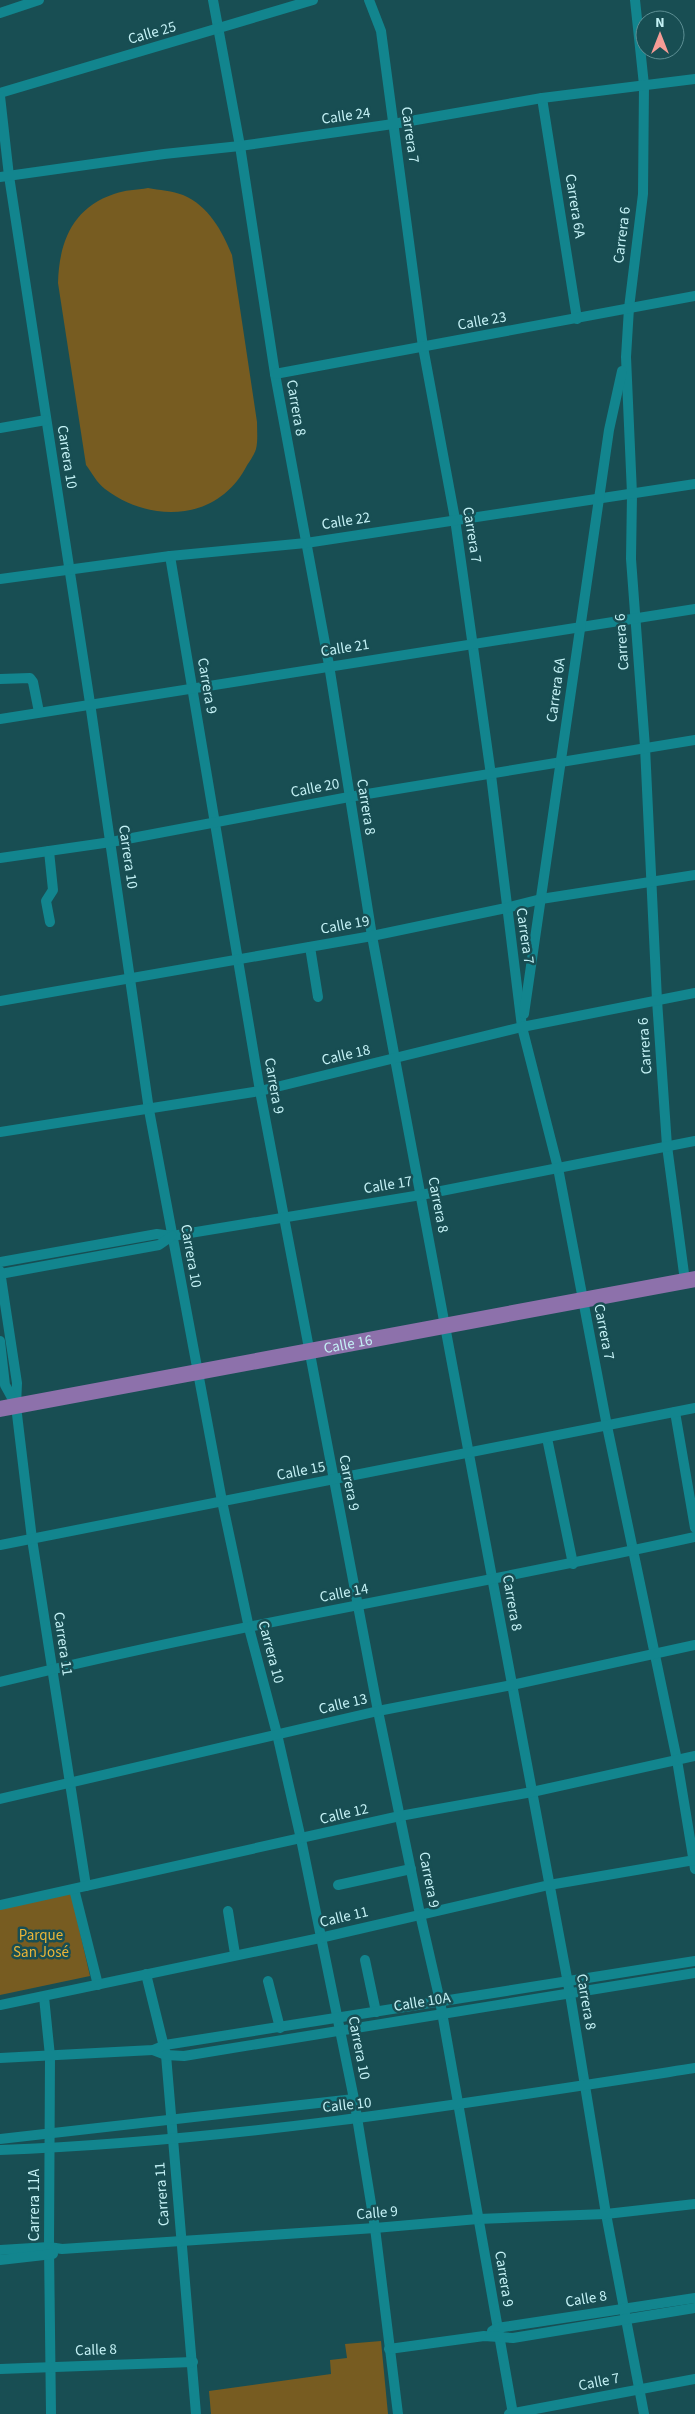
<svg xmlns="http://www.w3.org/2000/svg" width="695" height="2414" font-family="'Source Sans 3',sans-serif">
<style>
.green{fill:#775c21}
.lines{fill:none;stroke-linecap:round;stroke-linejoin:round}
.minor{stroke:#12858e;stroke-width:10}
.trunk{stroke:#8d71ab;stroke-width:16}
.labels{text-anchor:middle;dominant-baseline:central;stroke-width:5;stroke-linejoin:round;paint-order:stroke}
.street-label{font-size:15px;fill:#c4f1f5;stroke:#184e53}
.park-label{font-size:15px;fill:#ebb538;stroke:#184e53}
</style>
<rect width="100%" height="100%" fill="#184e53"/>
<g class="green">
<path d="M 148,188 C 159,190 173,191 183,195 C 209,206 222,231 232,255 L 257,422 C 257,431 258,441 256,449 C 254,456 248,463 245,469 C 215,522 150,523 105,489 C 97,483 92,473 86,465 L 58,283 C 59,243 72,208 114,194 C 124,190 137,190 148,188 Z"/>
<path d="M 71,1893 L 90,1976 L 0,1995 L 0,1908 Z"/>
<path d="M 381,2341 L 388,2414 L 211,2414 L 209,2391 L 331,2374 L 330,2360 L 347,2358 L 345,2344 Z"/>
</g>
<g class="lines">
<g class="minor">
<path d="M 213,0 L 240,146 L 275,374 L 329,665 L 372,936 L 570,1994 L 606,2214 L 644,2414"/>
<path d="M 369,0 L 381,31 L 423,347 L 455,519 L 491,775 L 522,1027 L 558,1168 L 607,1426 L 677,1760 L 695,1869"/>
<path d="M 635,0 L 644,85 L 643,194 L 629,308 L 626,357 L 632,494 L 631,559 L 645,747 L 657,1000 L 667,1146 L 685,1281"/>
<path d="M 0,13 L 39,0"/>
<path d="M 0,93 L 313,0"/>
<path d="M 0,96 L 9,176 L 90,703 L 149,1110 L 222,1501 L 249,1628 L 277,1734 L 301,1839 L 354,2099 L 375,2228 L 398,2414"/>
<path d="M 542,98 L 577,319"/>
<path d="M 0,177 L 164,154 L 240,146 L 393,124 L 542,98 L 695,79"/>
<path d="M 275,374 L 695,296"/>
<path d="M 0,428 L 46,420"/>
<path d="M 170,556 L 260,1091 L 378,1711 L 420,1914 L 440,2001 L 513,2414"/>
<path d="M 0,579 L 170,556 L 306,543 L 695,484"/>
<path d="M 0,679 L 30,678 L 33,682 L 39,712"/>
<path d="M 0,719 L 695,609"/>
<path d="M 49,851 L 53,890 L 46,901 L 50,922"/>
<path d="M 0,858 L 111,842 L 349,797 L 695,740"/>
<path d="M 310,947 L 318,997"/>
<path d="M 0,1001 L 372,936 L 506,908 L 541,899 L 695,875"/>
<path d="M 524,1014 L 609,430 L 622,371"/>
<path d="M 0,1132 L 260,1091 L 522,1027 L 695,993"/>
<path d="M 0,1262 L 157,1234 L 172,1236 L 421,1195 L 695,1141"/>
<path d="M 0,1271 L 17,1383 L 16,1406 L 32,1539 L 86,1886"/>
<path d="M 0,1274 L 159,1245 L 172,1236"/>
<path d="M 0,1341 L 5,1385 L 16,1405"/>
<path d="M 675,1412 L 695,1528"/>
<path d="M 547,1438 L 573,1564"/>
<path d="M 0,1545 L 695,1408"/>
<path d="M 0,1682 C 230,1625 464,1588 695,1537"/>
<path d="M 0,1799 L 378,1711 L 512,1685 L 695,1645"/>
<path d="M 338,1885 L 411,1869"/>
<path d="M 74,1889 L 98,1985"/>
<path d="M 0,1905 L 400,1816 L 532,1792 L 695,1756"/>
<path d="M 228,1911 L 235,1954"/>
<path d="M 365,1960 L 376,2012"/>
<path d="M 146,1974 L 166,2055 L 196,2414"/>
<path d="M 268,1981 L 280,2028"/>
<path d="M 44,1997 L 50,2056 L 49,2247 L 51,2414"/>
<path d="M 0,2005 L 320,1938 L 549,1885 L 695,1860"/>
<path d="M 153,2050 L 166,2055 L 184,2056 L 695,1973"/>
<path d="M 0,2058 L 153,2050 L 165,2045 L 695,1961"/>
<path d="M 0,2139 L 354,2099"/>
<path d="M 0,2150 C 234,2141 464,2104 695,2068"/>
<path d="M 0,2250 L 49,2247 L 62,2249 L 375,2228 L 478,2219 L 606,2214 L 695,2204"/>
<path d="M 0,2260 L 53,2254"/>
<path d="M 492,2331 L 497,2328 L 695,2298"/>
<path d="M 389,2349 L 484,2336 L 513,2338 L 695,2308"/>
<path d="M 0,2369 L 193,2362"/>
<path d="M 509,2414 L 695,2379"/>
</g>
<path class="trunk" id="s1" d="M 0,1409 L 695,1279"/>
</g>
<g class="labels">
<g class="street-label">
<text transform="translate(152 33) rotate(-16)">Calle 25</text>
<text transform="translate(346 116) rotate(-8)">Calle 24</text>
<text transform="translate(410 135) rotate(82)">Carrera 7</text>
<text transform="translate(575 206) rotate(81)">Carrera 6A</text>
<text transform="translate(622 235) rotate(-83)">Carrera 6</text>
<text transform="translate(482 321) rotate(-10)">Calle 23</text>
<text transform="translate(296 408) rotate(80)">Carrera 8</text>
<text transform="translate(67 457) rotate(81)">Carrera 10</text>
<text transform="translate(346 521) rotate(-9)">Calle 22</text>
<text transform="translate(472 535) rotate(81)">Carrera 7</text>
<text transform="translate(622 642) rotate(-94)">Carrera 6</text>
<text transform="translate(345 648) rotate(-9)">Calle 21</text>
<text transform="translate(207 686) rotate(80)">Carrera 9</text>
<text transform="translate(556 690) rotate(-82)">Carrera 6A</text>
<text transform="translate(315 788) rotate(-11)">Calle 20</text>
<text transform="translate(366 807) rotate(81)">Carrera 8</text>
<text transform="translate(128 857) rotate(82)">Carrera 10</text>
<text transform="translate(345 925) rotate(-10)">Calle 19</text>
<text transform="translate(525 936) rotate(82)">Carrera 7</text>
<text transform="translate(645 1046) rotate(-94)">Carrera 6</text>
<text transform="translate(346 1055) rotate(-13)">Calle 18</text>
<text transform="translate(274 1086) rotate(80)">Carrera 9</text>
<text transform="translate(388 1185) rotate(-9)">Calle 17</text>
<text transform="translate(438 1205) rotate(79)">Carrera 8</text>
<text transform="translate(191 1256) rotate(80)">Carrera 10</text>
<text transform="translate(604 1332) rotate(79)">Carrera 7</text>
<text stroke="none"><textPath href="#s1" startOffset="354">Calle 16</textPath></text>
<text transform="translate(301 1471) rotate(-11)">Calle 15</text>
<text transform="translate(349 1483) rotate(79)">Carrera 9</text>
<text transform="translate(344 1593) rotate(-11)">Calle 14</text>
<text transform="translate(512 1603) rotate(80)">Carrera 8</text>
<text transform="translate(63 1644) rotate(82)">Carrera 11</text>
<text transform="translate(271 1652) rotate(75)">Carrera 10</text>
<text transform="translate(343 1704) rotate(-13)">Calle 13</text>
<text transform="translate(344 1814) rotate(-13)">Calle 12</text>
<text transform="translate(429 1880) rotate(79)">Carrera 9</text>
<text transform="translate(344 1917) rotate(-13)">Calle 11</text>
<text transform="translate(422 2002) rotate(-9)">Calle 10A</text>
<text transform="translate(586 2002) rotate(80)">Carrera 8</text>
<text transform="translate(359 2048) rotate(79)">Carrera 10</text>
<text transform="translate(347 2105) rotate(-6)">Calle 10</text>
<text transform="translate(162 2194) rotate(-94)">Carrera 11</text>
<text transform="translate(34 2205) rotate(-90)">Carrera 11A</text>
<text transform="translate(377 2213) rotate(-5)">Calle 9</text>
<text transform="translate(504 2279) rotate(81)">Carrera 9</text>
<text transform="translate(586 2299) rotate(-9)">Calle 8</text>
<text transform="translate(96 2350) rotate(-2)">Calle 8</text>
<text transform="translate(599 2382) rotate(-11)">Calle 7</text>
</g>
<g class="park-label">
<text x="41" y="1935">Parque<tspan x="41" dy="17">San José</tspan></text>
</g>
</g>
<g transform="translate(660 35)"><circle r="24" fill="#184e53" stroke="#5d8f94"/>
<path d="M0-4L9 19L0 12L-9 19Z" fill="#f59c96"/>
<text y="-8" font-size="14" font-weight="bold" text-anchor="middle" fill="#c4f1f5">N</text>
</g>
</svg>
